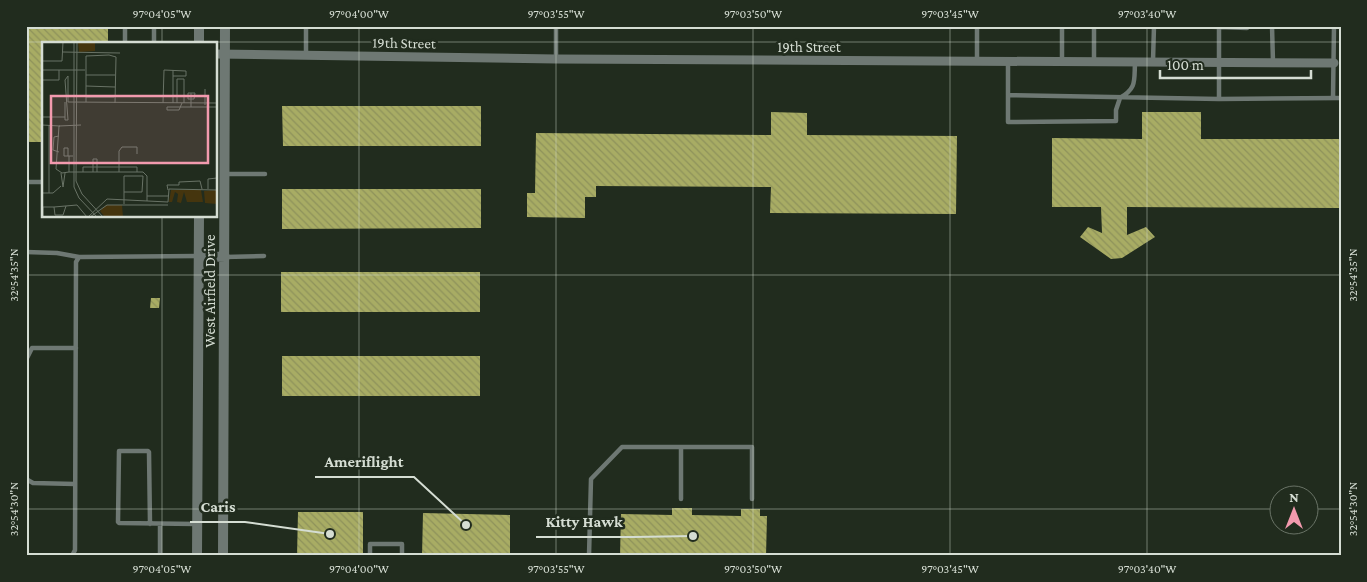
<svg xmlns="http://www.w3.org/2000/svg" width="1367" height="582" font-family="'Crimson Pro',serif">
<defs>
<pattern id="building-back-hatch" width="6" height="6" patternUnits="userSpaceOnUse" patternTransform="scale(1.25)"><rect width="6" height="6" fill="#a8ac64"/><path d="M-1 5l2 2M0 0l6 6M5-1l2 2" fill="none" stroke="#8e925b"/></pattern>
</defs>
<rect width="100%" height="100%" fill="#212c1e"/>
<path fill="url(#building-back-hatch)" d="M26 26H108V44H44V142H26Z
M282 106H481V146H283Z
M771 112 807 113V135L957 136 956 214 770 213 771 187 596 186V197H585V218L527 217V193H535L536 133 771 135Z
M1142 112H1201V139H1341V208L1127 207V235L1146 227 1155 237 1122 258 1111 259 1080 237 1088 227 1102 233 1101 207H1052V138L1142 139Z
M282 189H481V228L282 229Z
M281 272H480V312H281Z
M151 298H160L159 308H150Z
M282 356H480V396H282Z
M672 508H692V515L741 516V509H760V516H767L766 556H620L621 514 672 515Z
M298 512H363V556H297Z
M423 513 510 515V556H422Z"/>
<g fill="none" stroke-linecap="round" stroke-linejoin="round">
<path stroke="#6e7873" stroke-width="4.5" d="M154 26V44
M1190 26 1247 28V26
M1272 26 1273 62
M125 44V26
M306 55V26
M556 59V26
M977 60V26
M1153 61 1154 26
M1008 62V122L1116 121V110L1120 98C1137 88 1134 81 1135 63
M1062 62V26
M1094 62V26
M1008 95 1219 99V26
M1333 98 1334 26
M1219 99 1341 98
M225 174H265
M26 182H44
M26 252 57 253 79 257
M225 257 264 256
M26 360 32 348H76
M26 479 33 483 75 484
M681 499V447
M150 524 149 452 148 451H119L118 522 119 523 196 524
M72 556 75 550 76 262 79 257 198 256
M160 556V524
M370 556V544H402V556
M589 556 591 479 622 447H752V499"/>
<path stroke="#6e7873" stroke-width="9" d="M216 54 556 59 1334 63"/>
<path stroke="#6e7873" stroke-width="10" d="M199 26V44
M200 256 225 257
M197 556 199 216
M223 556 225 26"/>
</g>
<path fill="none" stroke="#d5ddd3" stroke-width="1" stroke-opacity="0.45" d="M162 26V44M359 26V556M556 26V556M753 26V556M950 26V556M1147 26V556M26 42H1341M162 216V556M26 275H1341M26 509H1280M1310 509H1341"/>
<g text-anchor="middle" stroke-width="5" stroke-linejoin="round" paint-order="stroke">
<g font-size="15" fill="#d5ddd3" stroke="#212c1e">
<text transform="translate(404 43) rotate(1)" y="5">19th Street</text>
<text x="809" y="52">19th Street</text>
<text transform="translate(210 291) rotate(-90)" y="5">West Airfield Drive</text>
</g>
</g>
<g transform="translate(42 42)">
<rect width="175" height="175" fill="#212c1e"/>
<path d="M36 0H53V9L37 10ZM129 148H159L161 160H145L142 150 139 161 135 160 136 152 133 150 130 160H127ZM175 148V162L163 161 162 149ZM64 163H80L81 175 62 174 58 169Z" fill="#45350e"/>
<path fill="none" stroke="#697366" stroke-width="1" d="M32 0V145L37 156 55 175M35 0 34 139 40 152 61 175M21 10 78 11M0 19H20L21 0M0 28H43M44 33H73M0 38H17V28M44 44 73 45M146 51H153L152 57H146ZM44 55H72M23 60V78H26L23 38 26 34V60L175 61M44 60V14L67 13 74 15 73 61M121 61 122 28 144 29V34H131M131 61V28M135 61V37H142V61M163 63V47M125 65H149V51M125 65V68H137L140 61M149 65H175M0 75H23M0 83 18 84M17 94 12 95 11 108 17 110M26 114V106H22V114H31M27 114V130H101M27 130 20 131 14 127 17 84 39 83M41 130V125H95V130M51 130V117H55V130M77 130V109L80 105H95V112M101 130 105 134V159M19 131 21 145 23 131M166 147V137L175 136M126 148 125 143H137V140L158 139 160 147M0 151H11L19 144M7 151V83M105 154H126M82 162V134H101L100 150H82M24 164 21 173H13L12 165 35 163 45 175M1 175V165H12M46 175 65 157 126 160 127 147 175 148M48 175 65 163H126"/>
<path fill="#f29aae" fill-opacity="0.15" stroke="#f29aae" stroke-width="2.5" d="M9 54H166V121H9Z"/>
<rect width="175" height="175" fill="none" stroke="#d5ddd3" stroke-width="2.5"/>
</g>
<path fill="none" stroke="#d5ddd3" stroke-width="2" d="M466 525L414 477H315M330 534L245 522H190M693 536L633 537H536"/>
<g fill="#d5ddd3" stroke="#212c1e" stroke-width="2">
<circle cx="466" cy="525" r="5"/>
<circle cx="330" cy="534" r="5"/>
<circle cx="693" cy="536" r="5"/>
</g>
<g font-size="16" text-anchor="middle" font-weight="bold" fill="#d5ddd3" stroke="#212c1e" stroke-width="5" stroke-linejoin="round" paint-order="stroke">
<text x="364" y="467">Ameriflight</text>
<text x="218" y="512">Caris</text>
<text x="584" y="527">Kitty Hawk</text>
</g>
<rect width="1367" height="582" fill="none" stroke="#212c1e" stroke-width="55"/>
<g transform="translate(1294 510)"><circle r="24" fill="#212c1e" stroke="#697366"/>
<path d="M0-4L9 19L0 12L-9 19Z" fill="#f29aae"/>
<text y="-8" font-size="14" font-weight="bold" text-anchor="middle" fill="#d5ddd3">N</text>
</g>
<path d="M1160 70v8h151v-8" fill="none" stroke="#d5ddd3" stroke-width="2.5"/>
<text x="1167" y="70" font-size="15" fill="#d5ddd3" stroke="#212c1e" stroke-width="4" paint-order="stroke">100 m</text>
<rect x="28" y="28" width="1312" height="526" fill="none" stroke="#d5ddd3" stroke-width="2"/>
<g font-size="12" text-anchor="middle" fill="#d5ddd3">
<text x="162" y="18">97°04'05"W</text>
<text x="359" y="18">97°04'00"W</text>
<text x="556" y="18">97°03'55"W</text>
<text x="753" y="18">97°03'50"W</text>
<text x="950" y="18">97°03'45"W</text>
<text x="1147" y="18">97°03'40"W</text>
<text transform="translate(14 275) rotate(-90)" y="4">32°54'35"N</text>
<text transform="translate(1353 275) rotate(-90)" y="4">32°54'35"N</text>
<text transform="translate(14 509) rotate(-90)" y="4">32°54'30"N</text>
<text transform="translate(1353 509) rotate(-90)" y="4">32°54'30"N</text>
<text x="162" y="573">97°04'05"W</text>
<text x="359" y="573">97°04'00"W</text>
<text x="556" y="573">97°03'55"W</text>
<text x="753" y="573">97°03'50"W</text>
<text x="950" y="573">97°03'45"W</text>
<text x="1147" y="573">97°03'40"W</text>
</g>
</svg>
